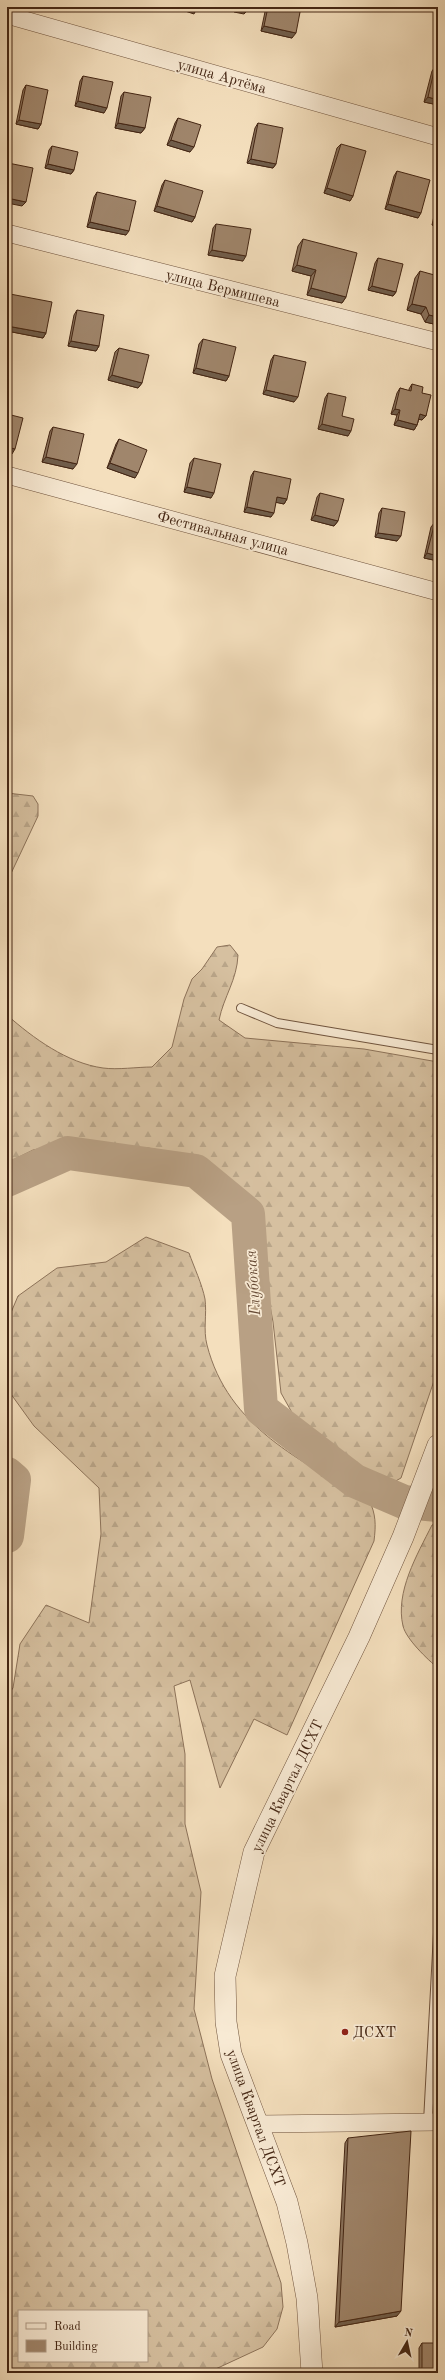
<svg xmlns="http://www.w3.org/2000/svg" width="445" height="2380" font-family="'Old Standard TT',serif">
<defs>
<pattern id="forest-firs" width="22" height="20" patternUnits="userSpaceOnUse"><rect width="22" height="20" fill="#d6c0a0"/><path d="M5 1l3.5 6h-7zM16 11l3.5 6h-7z" fill="#b9a589"/></pattern>
</defs>
<rect width="100%" height="100%" fill="#f4dfbd"/>
<filter id="stains"><feTurbulence type="fractalNoise" baseFrequency=".005" numOctaves="4"/><feColorMatrix values="0 0 0 0 .2 0 0 0 0 .09 0 0 0 0 .02 0 0 0 .5 -.17"/></filter>
<radialGradient id="worn" r=".72"><stop offset=".6" stop-color="#630" stop-opacity="0"/><stop offset="1" stop-color="#630" stop-opacity=".3"/></radialGradient>
<path fill="url(#forest-firs)" stroke="#8d735a" fill-rule="evenodd" d="M7 793 33 796 38 804V816L7 882Z
M230 945 238 955C237 980 224 996 219 1020L245 1038 364 1049 438 1062V1369L401 1478 392 1483 374 1478 332 1451 295 1418 281 1393 273 1322 252 1208 227 1182 181 1154 148 1148 69 1143 33 1150 7 1163V1015C33 1038 67 1063 103 1068 118 1070 137 1067 152 1067L172 1047 184 999 192 979 202 969 217 947Z
M146 1237 189 1253C194 1267 202 1284 205 1299 207 1314 203 1330 207 1345 228 1427 301 1461 369 1500 376 1514 376 1525 374 1541L287 1735 254 1719 220 1788 190 1680 174 1686 185 1754V1824L201 1892 194 2009 212 2079 281 2283 283 2307 277 2329 263 2347 207 2373H7V1696L13 1688 20 1644 46 1605 89 1623 101 1534 99 1488 34 1426 8 1390 7 1322 18 1296 57 1268 106 1262ZM19 2311H147V2361H19Z
M438 1523V1668C428 1660 406 1639 403 1626 395 1592 417 1555 432 1525Z"/>
<g fill="none" stroke-linecap="round" stroke-linejoin="round">
<path stroke="#b8a084" stroke-width="34" d="M7 1180 68 1153 196 1171 248 1214 261 1409 355 1481 404 1502 438 1505
M7 1474 14 1480 7 1536"/>
<defs>
<path id="service" d="M241 1008 277 1023 438 1050
M428 2122 438 1933"/>
<path id="minor" d="M7 15 438 137
M7 233 438 342
M7 475 438 592
M259 2124 438 2122"/>
<path id="tertiary" d="M312 2373 307 2298 297 2243 287 2202 231 2054 226 2022 225 1976 254 1852 359 1637 403 1537 438 1445"/>
</defs>
<use href="#service" stroke="#70543e" stroke-width="10"/>
<use href="#minor" stroke="#70543e" stroke-width="18"/>
<use href="#tertiary" stroke="#70543e" stroke-width="22"/>
<use href="#service" stroke="#f8ead4" stroke-width="8"/>
<use href="#minor" stroke="#f8ead4" stroke-width="17"/>
<use href="#tertiary" stroke="#f8ead4" stroke-width="21"/>
</g>
<path fill="#8a735d" stroke="#442614" d="M266 7H301L292 38 261 31Z
M435 67 438 105 424 102 432 71Z
M83 76 104 113 75 106 80 81Z
M26 85 41 124 38 129 16 124 23 90Z
M124 92 145 128 141 133 115 128 121 96Z
M178 118 190 152 167 145 175 123Z
M258 123 276 164 273 168 247 163 255 128Z
M341 144 353 196 350 201 324 193 337 148Z
M52 146 74 170 71 174 45 168 49 150Z
M397 171 418 218 385 209 394 176Z
M165 180 195 217 192 222 154 211 162 185Z
M97 192 126 235 87 227 94 197Z
M438 198V226L432 225Z
M216 224 243 261 208 255 213 228Z
M303 239 346 297 342 303 307 295 311 276 292 271 298 246Z
M378 258 396 292 393 296 368 290 375 263Z
M420 271 438 325 425 322 421 314 407 310 415 278Z
M10 294 46 333 43 338 7 331V298Z
M77 310 99 346 96 351 68 346 74 315Z
M203 339 229 376 226 381 193 373 199 344Z
M119 348 142 383 138 388 108 380 115 352Z
M274 355 294 402 263 394 271 360Z
M412 384 422 393 426 416 422 420 419 419 417 425 414 430 394 425 397 415 391 414 397 393 400 388 409 391V389Z
M328 393 342 416 348 436 318 429 325 398Z
M53 427 73 469 42 462 50 431Z
M119 439 135 478 107 468 116 444Z
M438 454V472L434 471Z
M194 458 211 498 184 492 190 463Z
M254 471 287 499 284 504 276 502 271 517 244 512 251 476Z
M320 493 338 521 334 526 311 520 317 497Z
M382 508 397 541 375 537 379 513Z
M435 522 438 561 424 558 431 527Z
M348 2138 397 2316 335 2327 345 2143Z
M422 2343 438 2373H419V2348Z"/>
<path fill="#705e4c" stroke="#442614" d="M173 7H202L200 11 196 10 194 14Z
M235 10 246 12 244 14 234 12Z
M264 26 296 33 292 38 261 31Z
M428 97 438 100V105L424 102Z
M78 101 107 108 104 113 75 106Z
M19 120 41 124 38 129 16 124Z
M118 123 145 128 141 133 115 128Z
M171 140 194 147 190 152 167 145Z
M251 159 276 164 273 168 247 163Z
M48 164 74 170 71 174 45 168Z
M327 188 353 196 350 201 324 193Z
M7 198 26 202 22 206 7 203Z
M388 204 421 213 418 218 385 209Z
M157 206 195 217 192 222 154 211Z
M436 220 438 221V226L432 225Z
M90 222 129 231 126 235 87 227Z
M212 250 246 256 243 261 208 255Z
M297 265 316 270 311 276 292 271Z
M372 286 396 292 393 296 368 290Z
M311 288 346 297 342 303 307 295Z
M412 304 426 307 421 314 407 310Z
M429 315 438 317V325L425 322Z
M7 326 46 333 43 338 7 331Z
M71 341 99 346 96 351 68 346Z
M196 368 229 376 226 381 193 373Z
M112 375 142 383 138 388 108 380Z
M266 390 298 397 294 402 263 394Z
M395 409 400 410 397 415 391 414Z
M420 414 426 416 422 420 417 419Z
M398 420 417 425 414 430 394 425Z
M322 424 351 431 348 436 318 429Z
M7 447 15 449 12 454 7 453Z
M46 457 77 464 73 469 42 462Z
M110 463 138 473 135 478 107 468Z
M438 465V472L434 471Z
M187 487 214 493 211 498 184 492Z
M277 497 287 499 284 504 274 502Z
M247 507 274 513 271 517 244 512Z
M315 515 338 521 334 526 311 520Z
M378 533 401 536 397 541 375 537Z
M427 553 438 556V561L424 558Z
M401 2311 397 2316 335 2327 339 2322Z"/>
<path fill="#a0866c" stroke="#442614" d="M191 7H198L197 9Z
M236 7H247L246 12 235 10Z
M268 7H301L296 33 264 26Z
M435 67H438V100L428 97Z
M83 76 113 82 107 108 78 101Z
M26 85 48 90 41 124 19 120Z
M124 92 151 97 145 128 118 123Z
M178 118 201 125 194 147 171 140Z
M258 123 283 128 276 164 251 159Z
M341 144 366 151 353 196 327 188Z
M52 146 78 152 74 170 48 164Z
M8 163 33 168 26 202 7 198V167Z
M397 171 430 180 421 213 388 204Z
M165 180 203 191 195 217 157 206Z
M97 192 136 201 129 231 90 222Z
M438 209V221L436 220Z
M216 224 251 229 246 256 212 250Z
M303 239 357 253 346 297 311 288 316 270 297 265Z
M378 258 403 264 396 292 372 286Z
M420 271 438 276V317L429 315 426 307 412 304Z
M10 294 52 302 46 333 7 326V309Z
M77 310 104 315 99 346 71 341Z
M203 339 236 347 229 376 196 368Z
M119 348 149 355 142 383 112 375Z
M274 355 306 362 298 397 266 390Z
M412 384 423 387 422 393 431 395 426 416 420 414 417 425 398 420 400 410 395 409 400 388 411 391Z
M328 393 346 397 342 416 354 419 351 431 322 424Z
M7 414 23 418 15 449 7 447Z
M53 427 84 434 77 464 46 457Z
M119 439 147 450 138 473 110 463Z
M194 458 221 464 214 493 187 487Z
M254 471 291 479 287 499 277 497 274 513 247 507Z
M320 493 344 499 338 521 315 515Z
M382 508 405 512 401 536 378 533Z
M435 522 438 523V556L427 553Z
M411 2131 401 2311 339 2322 348 2138Z
M422 2343H438V2373H422Z"/>
<circle fill="#8f2418" stroke="#f8ead4" stroke-width="1.5" cx="345" cy="2032" r="4"/>
<g text-anchor="middle" stroke-width="3.5" stroke-linejoin="round" paint-order="stroke">
<g font-size="15" fill="#442614" stroke="#f8ead4">
<text transform="translate(222 76) rotate(16)" y="5">улица Артёма</text>
<text transform="translate(223 288) rotate(14)" y="5">улица Вермишева</text>
<text transform="translate(223 533) rotate(15)" y="5">Фестивальная улица</text>
<text transform="translate(287 1786) rotate(-64)" y="5">улица Квартал ДСХТ</text>
<text transform="translate(256 2118) rotate(70)" y="5">улица Квартал ДСХТ</text>
</g>
<g font-size="15" fill="#442614" stroke="#f8ead4" text-anchor="start">
<text x="353" y="2037">ДСХТ</text>
</g>
<g font-size="16" font-style="italic" fill="#674b36" stroke="#f8ead4">
<text transform="translate(252 1283) rotate(-94)" y="6">Глубокая</text>
</g>
</g>
<rect width="445" height="2380" fill="none" stroke="#f4dfbd" stroke-width="24"/>
<rect x="8" y="8" width="429" height="2364" fill="none" stroke="#442614" stroke-width="2"/>
<rect x="12" y="12" width="421" height="2356" fill="none" stroke="#442614"/>
<rect x="18" y="2310" width="130" height="52" fill="#f8ead4" stroke="#b09c87"/>
<rect x="26" y="2323" width="20" height="6" fill="#f8ead4" stroke="#b09c87"/>
<text x="54" y="2330" font-size="12" fill="#442614">Road</text>
<rect x="26" y="2340" width="20" height="12" fill="#a0866c" stroke="#b09c87"/>
<text x="54" y="2350" font-size="12" fill="#442614">Building</text>
<g transform="translate(407 2342) rotate(9)" stroke="#f8ead4" stroke-width="3" paint-order="stroke">
<path d="M0-3L7 15L0 10L-7 15Z" fill="#442614"/>
<text y="-6" font-size="11" font-weight="bold" text-anchor="middle" fill="#442614">N</text>
</g>
<rect width="100%" height="100%" filter="url(#stains)"/>
<rect width="100%" height="100%" fill="url(#worn)"/>
</svg>
